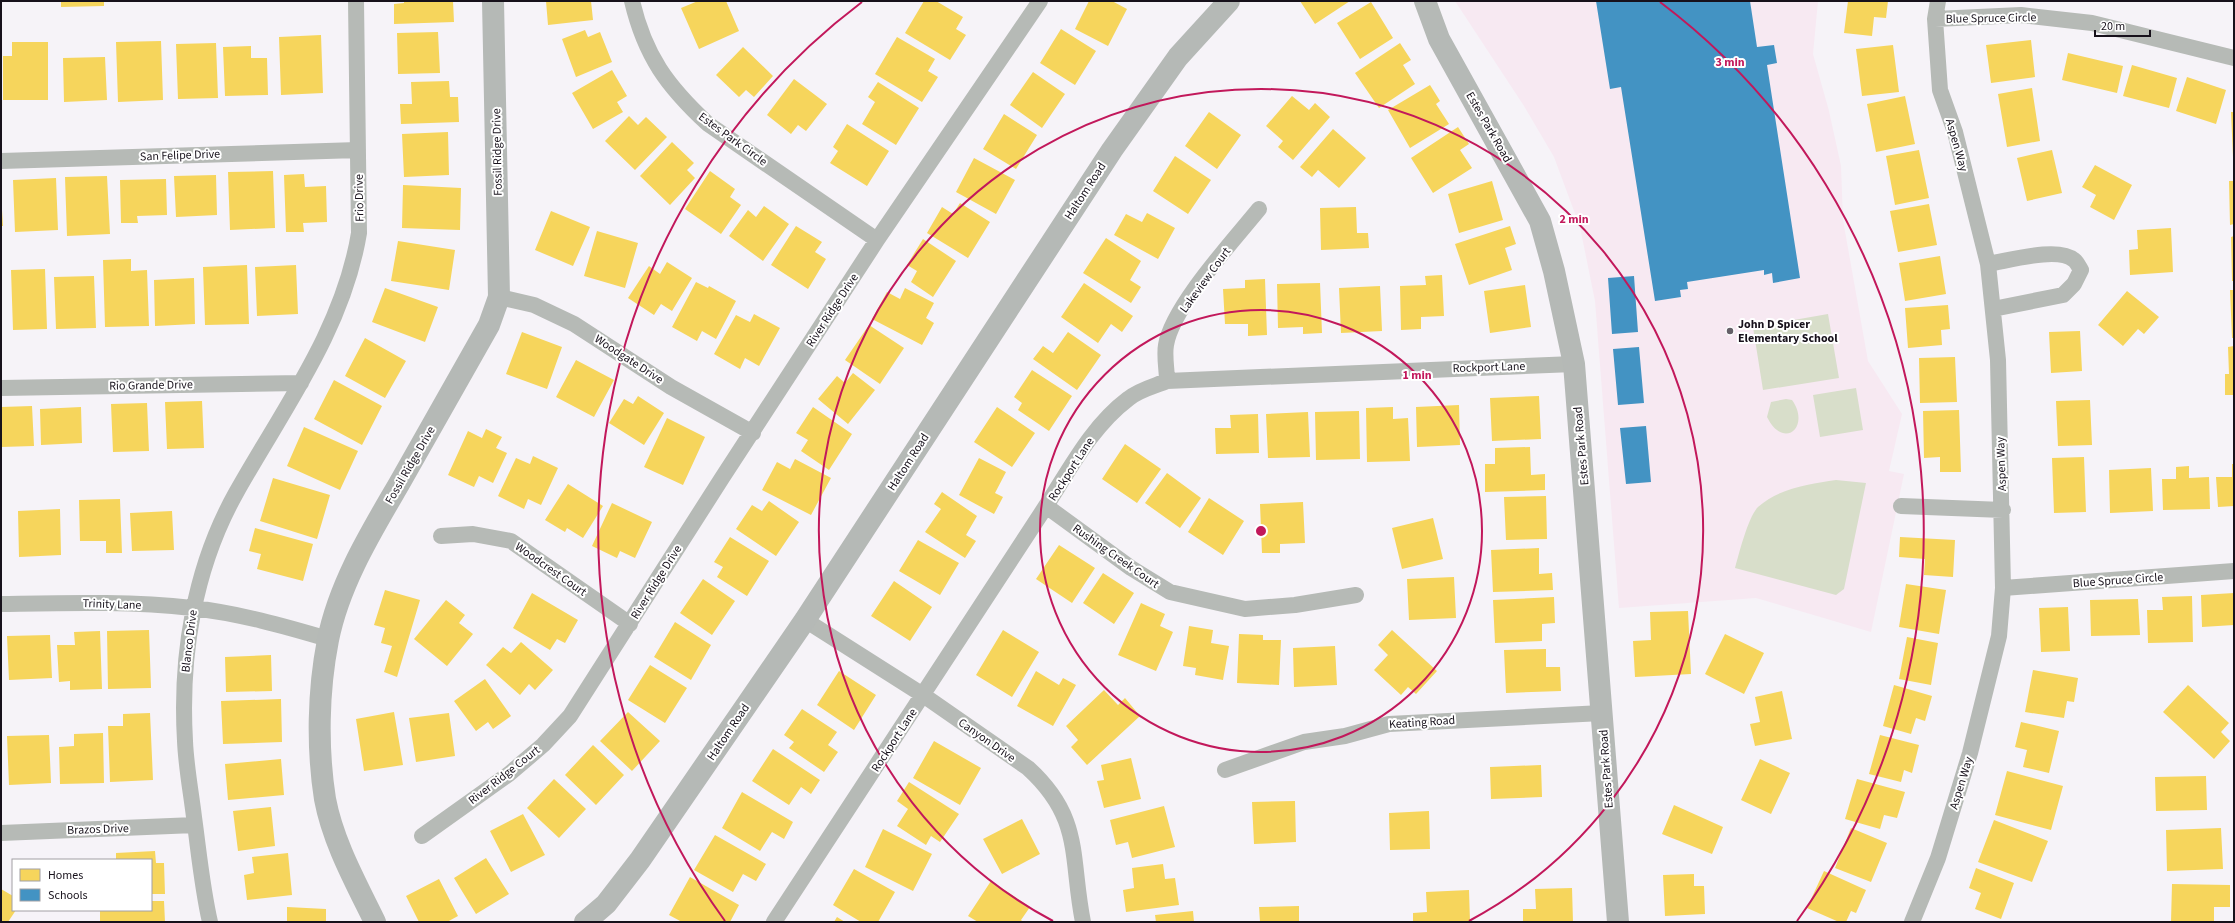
<svg xmlns="http://www.w3.org/2000/svg" width="2235" height="923" font-family="'Source Sans 3',sans-serif">
<rect width="100%" height="100%" fill="#f6f3f8"/>
<path fill="#f7e9f2" d="M1455 1H1818L1813 54 1829 111 1841 166 1843 220 1868 361 1902 414 1889 471 1904 474 1871 632 1756 598 1619 608 1595 301 1580 227 1554 157 1524 106Z"/>
<path fill="#d8deca" d="M1828 314 1839 378 1763 390 1753 327Z
M1856 388 1863 430 1820 437 1813 395Z
M1786 399 1792 400C1811 426 1784 451 1767 417L1771 402Z
M1836 480 1866 483 1844 589 1836 595 1735 568C1739 554 1748 517 1758 507 1779 488 1810 484 1836 480Z"/>
<path fill="#f6d55c" d="M61 1H104V6L61 7Z
M404 1H453L454 22 394 24V4L404 3Z
M546 1H591L593 20 548 25Z
M698 1H726L739 31 699 49 681 8Z
M924 1H936L963 17 956 29 966 35 950 60 905 33Z
M1089 1H1112L1127 9 1108 46 1075 29Z
M1300 1H1350L1315 24Z
M1848 1H1888L1886 18 1874 17 1872 36 1844 33Z
M1371 2 1393 38 1360 59 1337 23Z
M1061 29 1096 51 1075 85 1040 63Z
M585 30 588 37 600 32 612 62 576 77 562 39Z
M438 32 440 73 398 74 397 33Z
M321 35 323 93 281 95 279 37Z
M897 37 935 59 928 71 938 77 922 102 875 74Z
M2031 40 2035 77 1991 83 1986 45Z
M161 41 163 100 118 102 116 42Z
M12 42H48V100H3V56H12Z
M216 43 218 98 178 99 176 44Z
M1400 43 1411 60 1403 65 1415 84 1379 108 1355 73Z
M1893 45 1899 92 1862 96 1856 49Z
M251 46V58H267L268 95 225 96 223 47Z
M743 47 773 76 754 97 746 90 739 97 716 75Z
M2068 53 2123 66 2117 93 2062 80Z
M105 57 107 100 64 102 63 58Z
M2132 65 2177 78 2169 108 2123 96Z
M612 70 627 96 617 102 623 112 593 129 572 93Z
M1033 72 1065 94 1042 128 1010 105Z
M2187 77 2226 90 2216 124 2176 111Z
M794 79 827 104 806 131 798 125 791 134 767 115Z
M449 81 450 97H458L459 122 401 124 400 104H412L411 82Z
M878 82 919 108 896 145 862 124 875 102 868 97Z
M1430 85 1440 101 1436 104 1449 124 1410 148 1388 110Z
M2032 88 2040 141 2007 147 1998 94Z
M1292 96 1309 110 1315 103 1330 117 1293 160 1278 147 1283 141 1266 126Z
M1905 96 1915 144 1876 152 1867 104Z
M1209 112 1241 135 1217 169 1185 146Z
M2231 112H2234V157H2233Z
M1004 114 1037 135 1016 169 983 149Z
M629 116 638 125 646 117 667 137 635 170 605 141Z
M847 124 889 151 867 186 830 163 838 151 833 147Z
M1458 127 1469 144 1460 150 1472 168 1433 193 1411 158Z
M1333 129 1366 158 1339 188 1318 170 1312 177 1300 167Z
M448 132 449 175 404 177 402 134Z
M672 142 694 163 687 170 695 178 670 205 640 176Z
M1919 150 1929 198 1895 205 1886 156Z
M2052 150 2062 193 2027 201 2017 158Z
M1175 156 1211 180 1188 214 1153 191Z
M974 158 1015 180 996 214 956 192Z
M2095 165 2132 185 2114 220 2090 207 2096 195 2082 187Z
M273 171 275 228 230 230 228 172Z
M710 171 735 189 730 197 741 205 721 234 685 209Z
M304 174 305 187 326 186 327 222 303 223 304 232H286L284 175Z
M216 175 217 215 176 217 174 176Z
M107 176 110 234 67 236 65 177Z
M56 178 58 230 15 232 13 180Z
M166 179 167 215 137 216 138 223H121L120 180Z
M1492 181 1503 220 1459 233 1448 194Z
M2229 181H2234V224L2230 225Z
M403 185 461 188 460 230 402 228Z
M960 203 990 222 968 258 927 233 942 207 953 214Z
M1929 204 1937 245 1898 252 1890 211Z
M764 206 789 224 763 261 729 236 748 210 756 217Z
M1356 207 1357 233H1368L1369 248 1321 250 1320 208Z
M1 210H2L3 226H1Z
M551 211 590 227 573 266 535 250Z
M1147 213 1175 228 1158 259 1114 235 1126 214 1142 222Z
M796 226 822 242 815 252 826 259 808 289 771 265Z
M1510 226 1516 244 1505 248 1512 270 1469 285 1455 244Z
M2171 228 2173 272 2130 275 2129 250 2138 249 2137 230Z
M597 231 638 243 625 288 584 276Z
M2234 236V281H2232L2231 237Z
M1106 238 1141 261 1130 280 1141 287 1131 303 1083 273Z
M923 239 956 261 933 297 911 282 917 271 907 265Z
M398 241 455 250 449 290 391 281Z
M1940 256 1946 294 1905 301 1899 263Z
M131 259V271L147 270 149 326 105 327 103 260Z
M667 262 692 278 672 311 661 304 654 315 628 298 649 266 660 274Z
M247 265 249 324 205 325 203 267Z
M296 265 298 314 257 316 255 267Z
M45 269 47 329 13 330 11 270Z
M1442 275 1444 316 1421 317V329L1401 330 1400 286 1426 285 1425 276Z
M94 276 96 328 56 329 54 277Z
M194 278 195 324 155 326 154 280Z
M1265 279 1267 335 1248 336V324H1225L1223 289 1245 288V280Z
M696 282 708 288 709 286 736 301 716 339 702 331 697 341 672 327Z
M1084 283 1133 316 1122 332 1111 324 1098 343 1061 317Z
M1320 283 1322 333 1303 334V327L1278 328 1277 284Z
M1525 285 1531 327 1490 333 1484 291Z
M1380 286 1382 331 1341 333 1339 288Z
M385 288 438 307 425 342 372 322Z
M905 288 934 303 926 318 934 323 922 345 872 319 887 292 900 299Z
M2230 290H2234V338H2232Z
M2127 291 2159 317 2144 334 2138 329 2123 346 2098 325Z
M1948 305 1950 329 1941 330 1942 345 1908 348 1905 308Z
M754 314 780 328 759 366 745 358 740 369 714 354 736 315 750 322Z
M869 325 904 348 880 384 845 360Z
M2080 331 2082 371 2051 373 2049 332Z
M522 332 562 347 547 389 506 374Z
M1068 332 1101 355 1077 390 1033 359 1043 346 1053 353Z
M365 338 406 361 385 398 345 376Z
M2234 346V395H2225V374H2229L2228 347Z
M1955 357 1957 402 1920 403 1919 358Z
M576 360 614 380 594 417 556 397Z
M1032 370 1072 396 1049 431 1018 410 1022 403 1014 397Z
M853 373 875 390 848 424 818 399 837 376 845 383Z
M334 380 382 406 362 445 314 419Z
M638 396 664 413 644 445 609 423 624 399 633 404Z
M1539 396 1541 439 1492 441 1490 398Z
M2090 400 2092 445 2058 446 2056 401Z
M202 401 204 448 167 449 165 402Z
M147 403 149 451 113 452 111 404Z
M1459 405 1460 445 1417 447 1416 407Z
M32 406 34 446 1 447V407Z
M81 407 82 443 41 445 40 409Z
M813 407 852 434 829 470 801 451 808 440 796 433Z
M997 407 1035 433 1012 467 974 442Z
M1393 407V419L1408 418 1410 461 1367 462 1366 408Z
M1959 410 1961 472H1940V457L1924 458 1923 411Z
M1359 411 1360 459 1316 460 1315 412Z
M1308 412 1310 457 1268 458 1266 414Z
M1258 414 1259 453 1216 454 1215 428H1231L1230 415Z
M667 418 705 437 683 485 644 467Z
M304 427 358 451 340 490 287 466Z
M486 429 502 437 496 448 507 453 493 483 479 476 474 487 448 475 468 431 482 438Z
M1125 444 1161 469 1137 503 1102 479Z
M1530 447 1531 475 1545 474V490L1485 492V464H1495V448Z
M533 456 558 468 541 505 528 499 524 509 498 496 516 458 530 464Z
M2084 457 2086 512 2054 513 2052 458Z
M979 458 1006 472 995 493 1003 497 994 514 959 495Z
M795 459 831 478 811 515 762 490 777 462 790 469Z
M2232 464H2234V506L2218 507 2216 477H2232Z
M2189 466V478L2209 477 2210 509 2163 510 2162 479H2176V467Z
M2151 468 2153 511 2110 513 2109 470Z
M1167 473 1201 498 1180 528 1145 503Z
M273 478 330 495 317 539 260 521Z
M568 484 603 506 583 538 567 528 565 532 545 520Z
M942 492 977 516 966 535 976 541 965 558 925 532 941 509 934 504Z
M1546 496 1547 539 1506 540 1504 497Z
M1209 498 1244 521 1223 555 1188 532Z
M120 499 122 553H106V541H80L79 500Z
M769 501 799 522 776 556 736 529 752 505 762 511Z
M1303 502 1305 543 1280 544V553H1262L1260 504Z
M612 503 652 522 635 558 620 551 617 558 592 546Z
M60 509 61 555 19 557 18 511Z
M172 511 174 550 132 551 130 513Z
M1433 518 1443 559 1402 569 1392 528Z
M255 528 313 544 303 581 257 569 261 554 249 551Z
M730 537 769 561 747 596 717 577 723 567 714 562Z
M1900 537 1955 540 1953 577 1924 575 1925 559 1899 557Z
M918 540 959 563 940 595 899 571Z
M1059 545 1095 568 1072 603 1036 579Z
M1539 548V574L1552 573 1553 590 1493 592 1491 550Z
M1103 573 1134 593 1114 624 1083 603Z
M1454 577 1456 618 1409 620 1407 579Z
M703 579 735 601 712 635 680 613Z
M894 581 932 607 910 641 871 616Z
M1906 584 1946 590 1939 634 1899 627Z
M385 590 420 600 397 677 384 672 392 646 381 643 385 628 374 625Z
M532 593 578 620 565 643 557 639 550 650 513 628Z
M2234 593V625L2202 627 2201 595Z
M2192 596 2193 642 2148 643 2147 610H2163L2162 597Z
M1554 597 1555 623 1542 624V641L1495 643 1493 600Z
M2138 599 2140 635 2091 636 2090 600Z
M446 600 465 615 459 623 473 634 447 666 414 639Z
M1141 603 1165 614 1160 626 1173 632 1156 671 1118 655Z
M2068 607 2070 651 2041 652 2039 608Z
M1688 611 1691 674 1635 677 1633 641 1651 640 1650 612Z
M675 622 711 645 691 680 654 657Z
M1189 626 1213 630 1211 643 1229 646 1223 680 1195 675 1196 668 1183 666Z
M149 630 151 688 108 689 107 631Z
M1003 630 1039 652 1012 697 976 675Z
M1392 630 1437 671 1416 694 1408 687 1401 695 1374 670 1388 655 1378 645Z
M100 631 102 689 70 690V681L59 682 57 645H75L74 632Z
M1239 634 1263 635V640H1281L1279 685 1237 683Z
M1725 634 1764 653 1744 694 1705 674Z
M50 635 52 678 9 680 7 636Z
M1907 637 1938 643 1931 685 1899 679Z
M521 642 553 670 535 690 529 684 520 695 486 665 503 647 511 653Z
M1335 646 1337 685 1294 687 1293 648Z
M1546 649V667H1560L1561 691 1506 693 1504 650Z
M271 655 272 691 226 692 225 657Z
M650 665 687 688 665 723 628 700Z
M2033 670 2078 678 2074 702 2067 701 2064 718 2025 712Z
M839 671 876 695 854 730 817 705Z
M1036 671 1059 685 1063 678 1076 685 1053 726 1017 706Z
M485 679 511 716 493 729 488 722 476 731 454 701Z
M1894 685 1932 696 1925 721 1916 718 1911 734 1883 726Z
M2188 685 2229 723 2221 732 2230 741 2214 759 2163 712Z
M1104 690 1118 705 1125 698 1140 716 1087 765 1071 747 1078 740 1066 726Z
M1782 691 1792 739 1755 746 1750 724 1760 722 1755 697Z
M281 699 282 742 223 744 221 701Z
M802 709 837 732 828 745 838 752 824 772 789 748 794 742 784 735Z
M394 712 403 765 364 771 356 719Z
M628 712 660 741 632 771 600 741Z
M150 713 153 780 110 782 108 726H123V714Z
M449 713 455 756 416 762 409 718Z
M2021 722 2059 731 2049 773 2023 767 2027 750 2015 747Z
M103 733 104 783 60 784 59 747 74 746V734Z
M49 735 51 783 9 785 7 736Z
M1880 735 1919 745 1912 773 1904 770 1901 782 1869 774Z
M934 741 981 768 960 805 913 778Z
M593 745 624 775 596 805 565 775Z
M773 749 820 780 811 794 801 787 789 805 752 781Z
M1131 758 1141 799 1104 808 1097 781 1104 780 1101 765Z
M281 759 284 795 228 800 225 764Z
M1760 759 1790 773 1771 814 1741 800Z
M1541 765 1542 797 1491 799 1490 767Z
M2007 771 2063 786 2051 830 1995 815Z
M2206 776 2207 810 2156 811 2155 777Z
M554 779 586 809 559 838 527 808Z
M1857 779 1905 792 1897 818 1884 815 1880 829 1845 819Z
M909 782 959 814 940 842 931 836 926 845 897 826 908 809 897 801Z
M742 792 793 822 784 839 772 832 760 851 722 828Z
M1295 801 1296 842 1254 844 1252 802Z
M1674 805 1723 827 1712 854 1662 834Z
M1164 806 1175 847 1132 858 1128 842 1116 845 1110 820Z
M271 807 275 846 238 851 233 811Z
M1429 811 1430 849 1390 850 1389 813Z
M523 814 545 855 511 872 490 831Z
M1022 819 1040 854 1002 874 983 839Z
M1994 820 2048 841 2032 882 1978 862Z
M1851 828 1887 843 1871 882 1835 868Z
M2221 828 2223 869 2167 871 2166 830Z
M883 829 932 854 913 891 865 867Z
M715 835 766 864 756 881 743 874 733 892 694 870Z
M155 851 156 863H164L165 894H151V860H116V853Z
M288 853 292 895 247 900 244 875 254 873 252 857Z
M486 858 509 894 476 914 454 878Z
M1163 864 1165 879 1175 878 1179 905 1126 912 1123 890 1134 888 1132 868Z
M1976 868 2014 883 2001 919 1975 909 1981 893 1969 888Z
M854 869 895 892 878 922H861L833 905Z
M1824 871 1866 890 1856 913 1851 911 1846 922H1839L1807 908Z
M1694 874V886H1704L1705 914 1665 916 1663 875Z
M690 877 739 905 730 922H682L669 915Z
M439 879 458 916 447 922H419L406 896Z
M991 881 1030 907 1021 920 1023 922H978L968 916Z
M2172 884 2230 885V907H2214V922H2171Z
M1572 888 1573 922H1523V909H1536L1535 889Z
M1 889 13 896V910H16L8 922H1Z
M1469 890 1470 922H1413V913L1427 912 1426 892Z
M151 901H164L165 922H100V910H151Z
M1299 906V922H1260L1259 907Z
M287 907 326 909V922H287Z
M1193 911 1194 922H1156L1155 915Z
M837 917 845 922H834Z"/>
<path fill="#4393c3" d="M1596 1H1750L1757 47 1774 45 1777 63 1767 65 1800 278 1773 283 1772 273 1764 275V270L1687 282 1688 289 1680 290 1681 297 1655 301 1621 87 1610 89Z
M1634 276 1638 332 1612 334 1608 278Z
M1639 347 1644 403 1618 405 1613 349Z
M1646 426 1651 482 1626 484 1620 428Z"/>
<g fill="none" stroke-linecap="round" stroke-linejoin="round">
<path stroke="#b6bab6" stroke-width="16" d="M632 1C645 56 667 86 708 124L877 240
M1935 19 2021 15 2092 23 2234 58
M1 161 358 150
M1988 264C2008 261 2058 246 2074 260 2077 262 2079 267 2081 270L2074 284 2063 295 1993 309
M499 297 534 305 574 324 671 387 753 433
M1167 381C1167 370 1164 356 1166 345 1172 307 1234 240 1259 209
M1 388 301 383
M1046 506 1131 568 1170 592 1245 609 1295 605 1356 595
M1901 506 2003 510
M441 536 473 534 511 541 630 624
M2003 588 2234 571
M1 604C64 603 129 601 192 608 238 613 284 626 328 639
M805 620 923 695 1028 768C1083 818 1070 857 1083 922
M1225 770 1304 742 1345 736 1389 724 1602 713
M1 833 195 825
M422 836 509 774 543 745 570 716 722 478 877 240 1040 1
M210 922C202 887 199 853 194 817 191 792 186 766 185 741 180 656 194 568 236 493 283 409 343 330 359 233L356 1
M774 922 1046 506C1070 469 1092 426 1128 399 1138 390 1155 386 1167 381L1574 364
M1912 922 1938 858 1970 753 1999 636 2003 588 1998 360 1988 264 1955 132 1940 90 1935 19 1938 1"/>
<path stroke="#b5b9b6" stroke-width="22" d="M1425 1 1439 39 1540 221 1554 271 1574 364 1618 922
M375 922C356 883 333 842 325 799 317 748 318 691 328 640 339 584 371 532 399 484 429 431 459 378 489 325L499 297 493 1
M585 922 606 904 640 860 805 620 1112 150 1178 57 1229 1"/>
</g>
<g fill="none" stroke="#c2185b" stroke-width="2">
<circle cx="1261" cy="531" r="221"/>
<path d="M1053 921A442 442 0 1 1 1469 921"/>
<path d="M725 921A663 663 0 0 1 862 2M1660 2A663 663 0 0 1 1797 921"/>
</g>
<circle fill="#656068" stroke="#fff" stroke-width="1.5" cx="1730" cy="331" r="4"/>
<g text-anchor="middle" stroke-width="4" stroke-linejoin="round" paint-order="stroke">
<g font-size="12" fill="#17111b" stroke="#fff">
<text transform="translate(1991 18) rotate(-1)" y="4">Blue Spruce Circle</text>
<text transform="translate(1489 127) rotate(60)" y="4">Estes Park Road</text>
<text transform="translate(733 139) rotate(36)" y="4">Estes Park Circle</text>
<text transform="translate(1957 145) rotate(74)" y="4">Aspen Way</text>
<text transform="translate(497 152) rotate(-91)" y="4">Fossil Ridge Drive</text>
<text transform="translate(180 155) rotate(-2)" y="4">San Felipe Drive</text>
<text transform="translate(1085 191) rotate(-57)" y="4">Haltom Road</text>
<text transform="translate(359 198) rotate(-91)" y="4">Frio Drive</text>
<text transform="translate(1205 280) rotate(-54)" y="4">Lakeview Court</text>
<text transform="translate(832 310) rotate(-57)" y="4">River Ridge Drive</text>
<text transform="translate(629 359) rotate(33)" y="4">Woodgate Drive</text>
<text transform="translate(1489 367) rotate(-2)" y="4">Rockport Lane</text>
<text transform="translate(151 385) rotate(-1)" y="4">Rio Grande Drive</text>
<text transform="translate(1581 446) rotate(-95)" y="4">Estes Park Road</text>
<text transform="translate(908 462) rotate(-57)" y="4">Haltom Road</text>
<text transform="translate(2001 464) rotate(-92)" y="4">Aspen Way</text>
<text transform="translate(410 465) rotate(-60)" y="4">Fossil Ridge Drive</text>
<text transform="translate(1071 469) rotate(-57)" y="4">Rockport Lane</text>
<text transform="translate(1116 556) rotate(35)" y="4">Rushing Creek Court</text>
<text transform="translate(551 569) rotate(35)" y="4">Woodcrest Court</text>
<text transform="translate(2118 580) rotate(-4)" y="4">Blue Spruce Circle</text>
<text transform="translate(656 582) rotate(-58)" y="4">River Ridge Drive</text>
<text transform="translate(112 604) rotate(2)" y="4">Trinity Lane</text>
<text transform="translate(189 641) rotate(-83)" y="4">Blanco Drive</text>
<text transform="translate(1422 722) rotate(-4)" y="4">Keating Road</text>
<text transform="translate(728 732) rotate(-56)" y="4">Haltom Road</text>
<text transform="translate(894 740) rotate(-57)" y="4">Rockport Lane</text>
<text transform="translate(987 740) rotate(35)" y="4">Canyon Drive</text>
<text transform="translate(1606 769) rotate(-94)" y="4">Estes Park Road</text>
<text transform="translate(504 775) rotate(-38)" y="4">River Ridge Court</text>
<text transform="translate(1961 783) rotate(-73)" y="4">Aspen Way</text>
<text transform="translate(98 829) rotate(-2)" y="4">Brazos Drive</text>
</g>
<g font-size="12" font-weight="bold" fill="#17111b" stroke="#fff" text-anchor="start">
<text x="1738" y="328">John D Spicer<tspan x="1738" dy="14">Elementary School</tspan></text>
</g>
</g>
<circle cx="1261" cy="531" r="6" fill="#c2185b" stroke="#fff" stroke-width="2"/>
<g font-size="12" text-anchor="middle" font-weight="bold" fill="#c2185b" stroke="#fff" stroke-width="4" stroke-linejoin="round" paint-order="stroke">
<text x="1730" y="66">3 min</text>
<text x="1574" y="223">2 min</text>
<text x="1417" y="379">1 min</text>
</g>
<rect width="2235" height="923" fill="none" stroke="#17111b" stroke-width="4"/>
<rect x="12" y="859" width="140" height="52" fill="#ffffff" stroke="#a2a0a4"/>
<rect x="20" y="869" width="20" height="12" fill="#f6d55c" stroke="#a2a0a4"/>
<text x="48" y="879" font-size="12" fill="#17111b">Homes</text>
<rect x="20" y="889" width="20" height="12" fill="#4393c3" stroke="#a2a0a4"/>
<text x="48" y="899" font-size="12" fill="#17111b">Schools</text>
<path d="M2095 30v6h55v-6" fill="none" stroke="#17111b" stroke-width="2"/>
<text x="2101" y="30" font-size="12" fill="#17111b" stroke="#ffffff" stroke-width="3" paint-order="stroke">20 m</text>
</svg>
